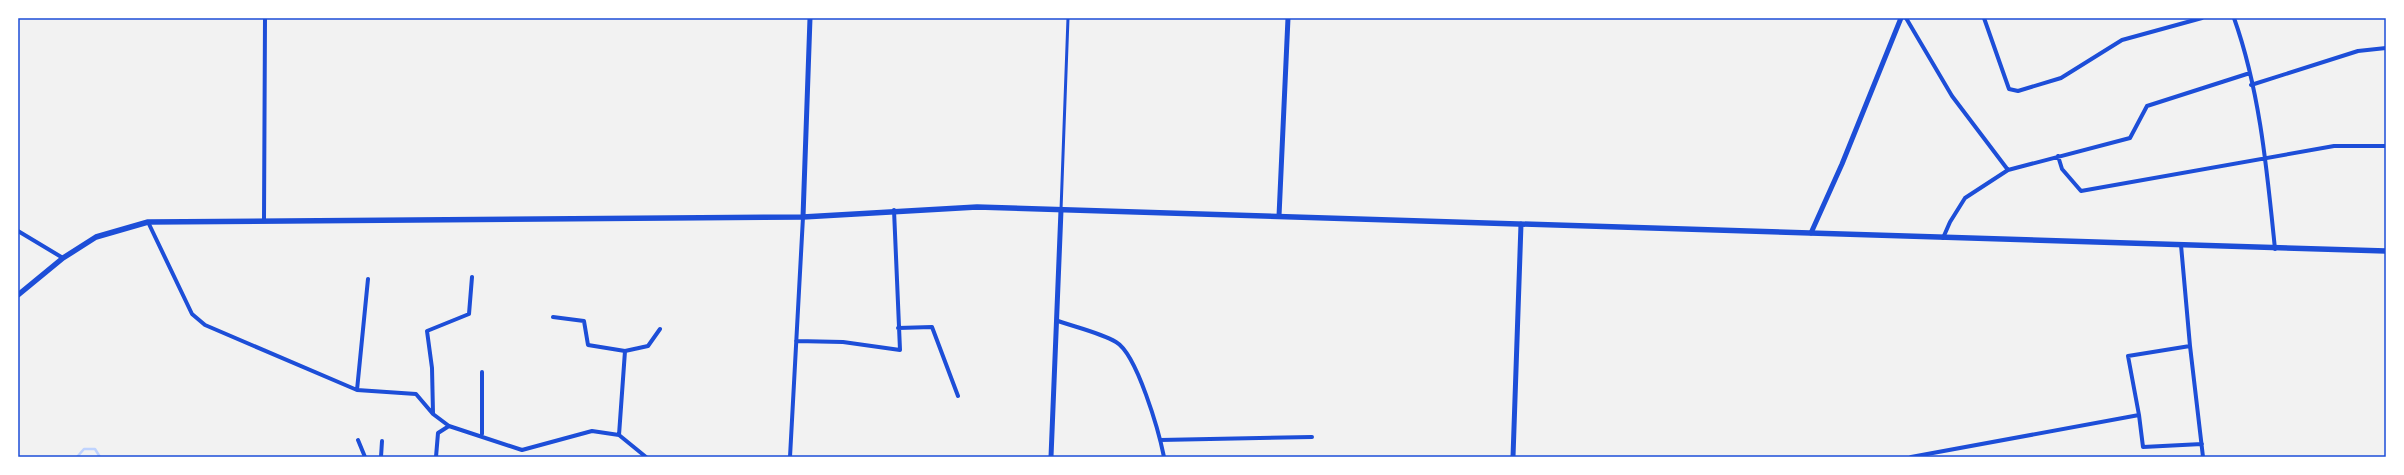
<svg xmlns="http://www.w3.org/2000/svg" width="2404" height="475" font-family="'Public Sans',sans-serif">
<rect width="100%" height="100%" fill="#f2f2f2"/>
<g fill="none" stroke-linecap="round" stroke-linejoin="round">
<path stroke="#bfd3fe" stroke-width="2.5" d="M77 457 84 449H95L100 457"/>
<path stroke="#1d4ed8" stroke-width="3" d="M1061 210 1068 18"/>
<path stroke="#1d4ed8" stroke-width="4" d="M1906 18 1952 96 2008 170
M1984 18 2009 89 2018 91 2061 78 2122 40 2202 18
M2234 18C2260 91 2267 171 2275 249
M2251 85 2358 51 2386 48
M2058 156 2062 169 2081 191 2334 146H2386
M264 219 265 18
M148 222 192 314 205 325 357 390 416 394 433 414 449 426 522 450 592 431 619 435 646 457
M18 231 63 258
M1943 238 1950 222 1965 198 2008 170 2130 138 2147 106 2250 73
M553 317 584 321 588 345 625 351 619 435
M1058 321C1075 327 1101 333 1116 342 1137 354 1159 432 1164 457
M898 328 932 327 958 396
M796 341 843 342 900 350 894 210
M2190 346 2203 457
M625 351 648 346 660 329
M482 372V434
M357 390 368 279
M433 413 432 368 427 331 469 314 472 277
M2139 415 2143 447 2202 444
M358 440 365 457
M1160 440 1312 437
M381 457 382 441
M436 457 438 433 449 426
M790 457 803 217
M1911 457 2139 415 2128 356 2190 346 2181 245"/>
<path stroke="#1d4ed8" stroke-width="5" d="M1279 216 1288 18
M803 217 810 18
M1811 233 1842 164 1901 18
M1051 457 1061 210
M1513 457 1521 224"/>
<path stroke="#1d4ed8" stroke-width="5.5" d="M18 295 63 258 96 237 148 222 803 217 977 207 2386 251"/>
</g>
<rect width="2404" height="475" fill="none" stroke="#ffffff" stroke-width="38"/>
<rect x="19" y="19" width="2366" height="437" fill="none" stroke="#1d4ed8" stroke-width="1.5"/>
</svg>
